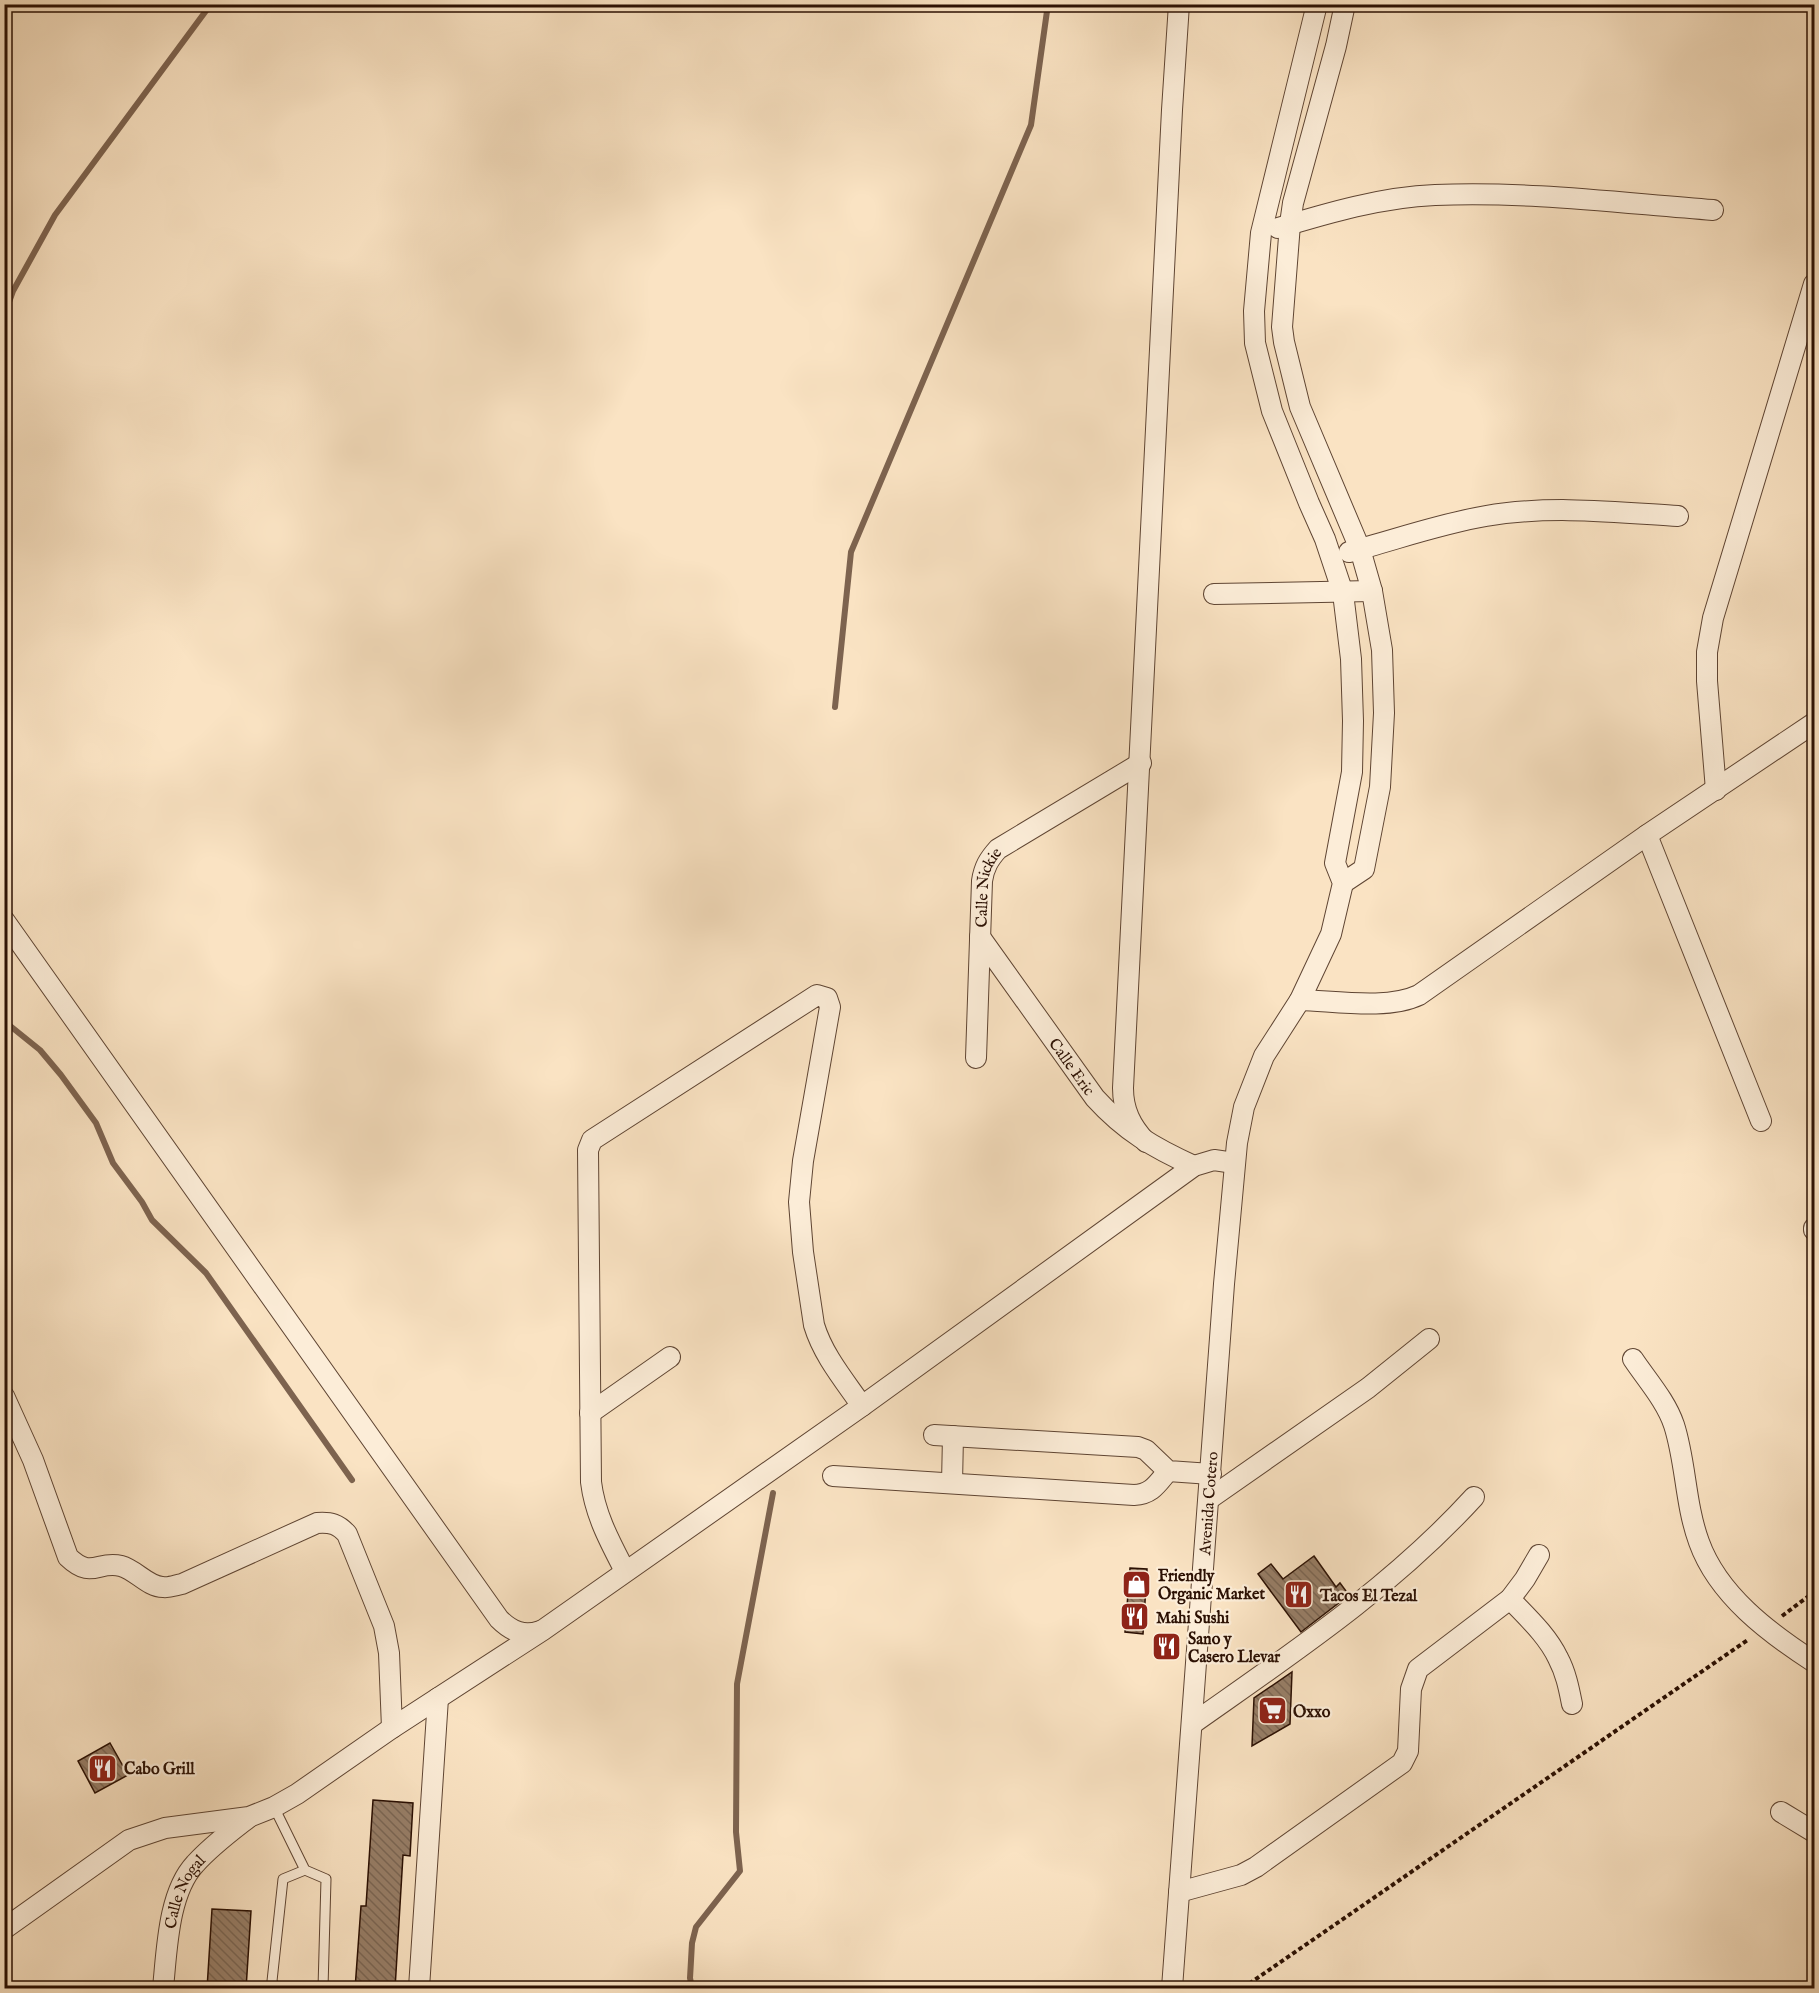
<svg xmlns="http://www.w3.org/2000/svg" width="1819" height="1993" font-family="'IM FELL English',serif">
<defs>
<pattern id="building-back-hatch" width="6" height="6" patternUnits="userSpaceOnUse" patternTransform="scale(1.5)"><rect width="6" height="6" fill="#977e67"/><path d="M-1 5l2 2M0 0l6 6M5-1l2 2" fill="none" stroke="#7b6653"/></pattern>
</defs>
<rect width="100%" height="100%" fill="#fae3c3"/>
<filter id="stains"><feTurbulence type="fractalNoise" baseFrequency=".00333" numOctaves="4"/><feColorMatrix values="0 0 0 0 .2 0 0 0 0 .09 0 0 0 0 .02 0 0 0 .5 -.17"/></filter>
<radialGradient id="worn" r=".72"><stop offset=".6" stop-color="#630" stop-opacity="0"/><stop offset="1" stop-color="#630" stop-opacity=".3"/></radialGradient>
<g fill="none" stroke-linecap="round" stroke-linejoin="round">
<path stroke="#7d634f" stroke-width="6" d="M4 316 13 291 55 215 211 4
M835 707 851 552 1031 125 1048 4
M4 1021 40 1050 61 1075 96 1123 113 1163 142 1202 152 1220 206 1273 352 1480
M692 1988 690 1978 692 1943 696 1927 740 1871 736 1832 737 1684 773 1493"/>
</g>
<path fill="url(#building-back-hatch)" stroke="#2b1003" stroke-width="1.5" d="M1314 1556 1336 1587 1340 1583 1349 1595 1301 1632 1258 1574 1271 1564 1283 1579Z
M1130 1568 1147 1569 1143 1634 1125 1632Z
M1292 1672 1290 1724 1252 1746 1254 1698Z
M110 1743 128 1775 95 1793 78 1761Z
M373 1800 413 1803 410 1856 403 1855 395 1989H355L361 1906H366Z
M212 1909 251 1911 246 1989H207Z"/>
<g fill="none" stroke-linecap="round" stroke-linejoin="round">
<defs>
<path id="lane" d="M274 1807 305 1870 326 1879 323 1988
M275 1988 272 1981 283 1879 305 1870"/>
<g id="street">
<path d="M1278 228C1328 213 1382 197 1435 195 1527 191 1620 203 1713 210"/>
<path d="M1349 552C1395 540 1439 524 1486 516 1549 505 1615 512 1678 516"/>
<path d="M1214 594 1372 591"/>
<path d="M1716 790 1707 681V652L1713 618 1814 284"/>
<path d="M1647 835 1761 1121"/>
<path d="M1343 883 1364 869 1380 787 1384 713 1382 650 1372 591 1360 549 1300 407 1284 342 1282 327 1290 224 1293 203 1336 46 1345 4"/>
<path d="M4 920 499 1619C511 1631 524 1637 540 1631"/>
<path id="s1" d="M980 937 1095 1098C1125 1131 1154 1148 1194 1166"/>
<path d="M1300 1000C1335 1001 1388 1010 1419 995L1647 835 1814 723"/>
<path id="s2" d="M976 1058 982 881C984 867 989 859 998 849L1141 763"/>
<path d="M1146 1142C1131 1126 1123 1110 1123 1088L1172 110 1179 4"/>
<path d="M1814 1228V1230"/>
<path d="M1633 1359C1647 1380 1666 1401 1674 1425 1686 1462 1685 1504 1699 1542 1718 1595 1769 1633 1814 1662"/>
<path d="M4 1396 33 1460 68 1557C92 1580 98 1560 121 1566 136 1570 148 1587 163 1587 169 1588 176 1585 182 1584L317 1523C331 1522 338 1524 347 1534L384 1626 389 1653 392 1728"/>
<path d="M590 1413 670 1357"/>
<path d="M934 1435 1138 1447 1146 1450 1168 1471 1211 1474"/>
<path d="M833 1476 1134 1495C1152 1494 1157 1484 1168 1471"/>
<path d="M952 1483 953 1436"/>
<path d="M1209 1499 1368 1388 1429 1339"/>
<path d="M625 1571C610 1542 595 1515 591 1482L588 1150 592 1140 817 995 827 998 830 1007 803 1161 799 1202 803 1252 814 1325C823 1355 844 1380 862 1406"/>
<path d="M1510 1599C1527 1617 1547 1635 1558 1658 1566 1673 1569 1689 1572 1704"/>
<path d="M1192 1724C1291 1654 1391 1588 1474 1497"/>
<path d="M1781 1812 1814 1832"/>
<path d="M1179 1892 1241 1875 1256 1867 1402 1763 1408 1751 1411 1689 1418 1669 1510 1599 1525 1579 1539 1555"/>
<path d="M4 1929 129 1840 165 1828 249 1817 274 1807 297 1794 392 1728 543 1630 862 1406 1194 1166 1214 1160 1234 1163"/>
<path id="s3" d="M163 1988C167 1950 168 1893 195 1864 211 1846 230 1832 248 1818"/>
<path d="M419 1988 438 1698"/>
<path id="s4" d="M1172 1988 1224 1284 1237 1143 1244 1107 1264 1056 1300 1000 1331 934 1343 883 1335 863 1352 772 1353 721 1351 659 1343 593 1325 539 1309 503 1272 411 1255 343 1254 311 1261 233 1317 4"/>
</g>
</defs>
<use href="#lane" stroke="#5f4533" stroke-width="11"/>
<use href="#street" stroke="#5f4533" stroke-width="22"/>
<path stroke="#2b1003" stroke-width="4" stroke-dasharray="4.5 3" stroke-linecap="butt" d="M1782 1616 1814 1592
M1243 1988 1749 1639"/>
<use href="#lane" stroke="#fcedd8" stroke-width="9"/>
<use href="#street" stroke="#fcedd8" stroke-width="20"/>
</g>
<defs>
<symbol id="shop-square" viewBox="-11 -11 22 22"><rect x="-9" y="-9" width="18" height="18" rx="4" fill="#8f2418" stroke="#fcedd8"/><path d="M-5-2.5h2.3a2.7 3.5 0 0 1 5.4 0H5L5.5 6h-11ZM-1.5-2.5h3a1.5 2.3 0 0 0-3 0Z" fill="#fff"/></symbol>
<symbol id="restaurant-square" viewBox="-11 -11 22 22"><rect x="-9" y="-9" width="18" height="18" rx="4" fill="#8f2418" stroke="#fcedd8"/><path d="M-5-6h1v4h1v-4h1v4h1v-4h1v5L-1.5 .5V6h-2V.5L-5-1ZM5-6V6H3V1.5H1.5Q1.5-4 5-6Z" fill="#fff"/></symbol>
<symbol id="supermarket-square" viewBox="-11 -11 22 22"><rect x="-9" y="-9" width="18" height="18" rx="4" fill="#8f2418" stroke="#fcedd8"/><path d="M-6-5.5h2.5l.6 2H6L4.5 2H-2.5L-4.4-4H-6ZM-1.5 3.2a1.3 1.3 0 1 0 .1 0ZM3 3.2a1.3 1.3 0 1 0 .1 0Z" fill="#fff"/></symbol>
</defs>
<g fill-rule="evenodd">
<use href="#shop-square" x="1120" y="1568" width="33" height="33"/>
<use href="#restaurant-square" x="1282" y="1578" width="33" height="33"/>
<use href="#restaurant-square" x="1118" y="1600" width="33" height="33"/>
<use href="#restaurant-square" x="1150" y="1630" width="33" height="33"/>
<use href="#supermarket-square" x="1256" y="1694" width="33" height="33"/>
<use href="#restaurant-square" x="86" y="1752" width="33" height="33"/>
</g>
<g text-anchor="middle" stroke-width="4.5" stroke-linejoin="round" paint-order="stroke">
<g font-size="16" fill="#2b1003" stroke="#fcedd8">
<text dy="6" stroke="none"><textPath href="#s2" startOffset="172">Calle Nickie</textPath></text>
<text dy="6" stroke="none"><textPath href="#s1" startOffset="159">Calle Eric</textPath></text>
<text dy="6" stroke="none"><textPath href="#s4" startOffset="486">Avenida Cotero</textPath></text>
<text dy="6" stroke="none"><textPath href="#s3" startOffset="100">Calle Nogal</textPath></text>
</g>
<g font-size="16" font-weight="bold" fill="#2b1003" stroke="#fcedd8" text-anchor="start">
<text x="1158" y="1581">Friendly<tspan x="1158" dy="18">Organic Market</tspan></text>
<text x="1320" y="1601">Tacos El Tezal</text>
<text x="1156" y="1623">Mahi Sushi</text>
<text x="1188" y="1644">Sano y<tspan x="1188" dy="18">Casero Llevar</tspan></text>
<text x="1293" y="1717">Oxxo</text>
<text x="124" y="1774">Cabo Grill</text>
</g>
</g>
<rect width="1819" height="1993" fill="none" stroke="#fae3c3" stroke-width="24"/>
<rect x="6" y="6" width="1807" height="1981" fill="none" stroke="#2b1003" stroke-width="3"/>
<rect x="12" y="12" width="1795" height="1969" fill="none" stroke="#2b1003" stroke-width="1.5"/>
<rect width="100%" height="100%" filter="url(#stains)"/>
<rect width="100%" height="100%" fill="url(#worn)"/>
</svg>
